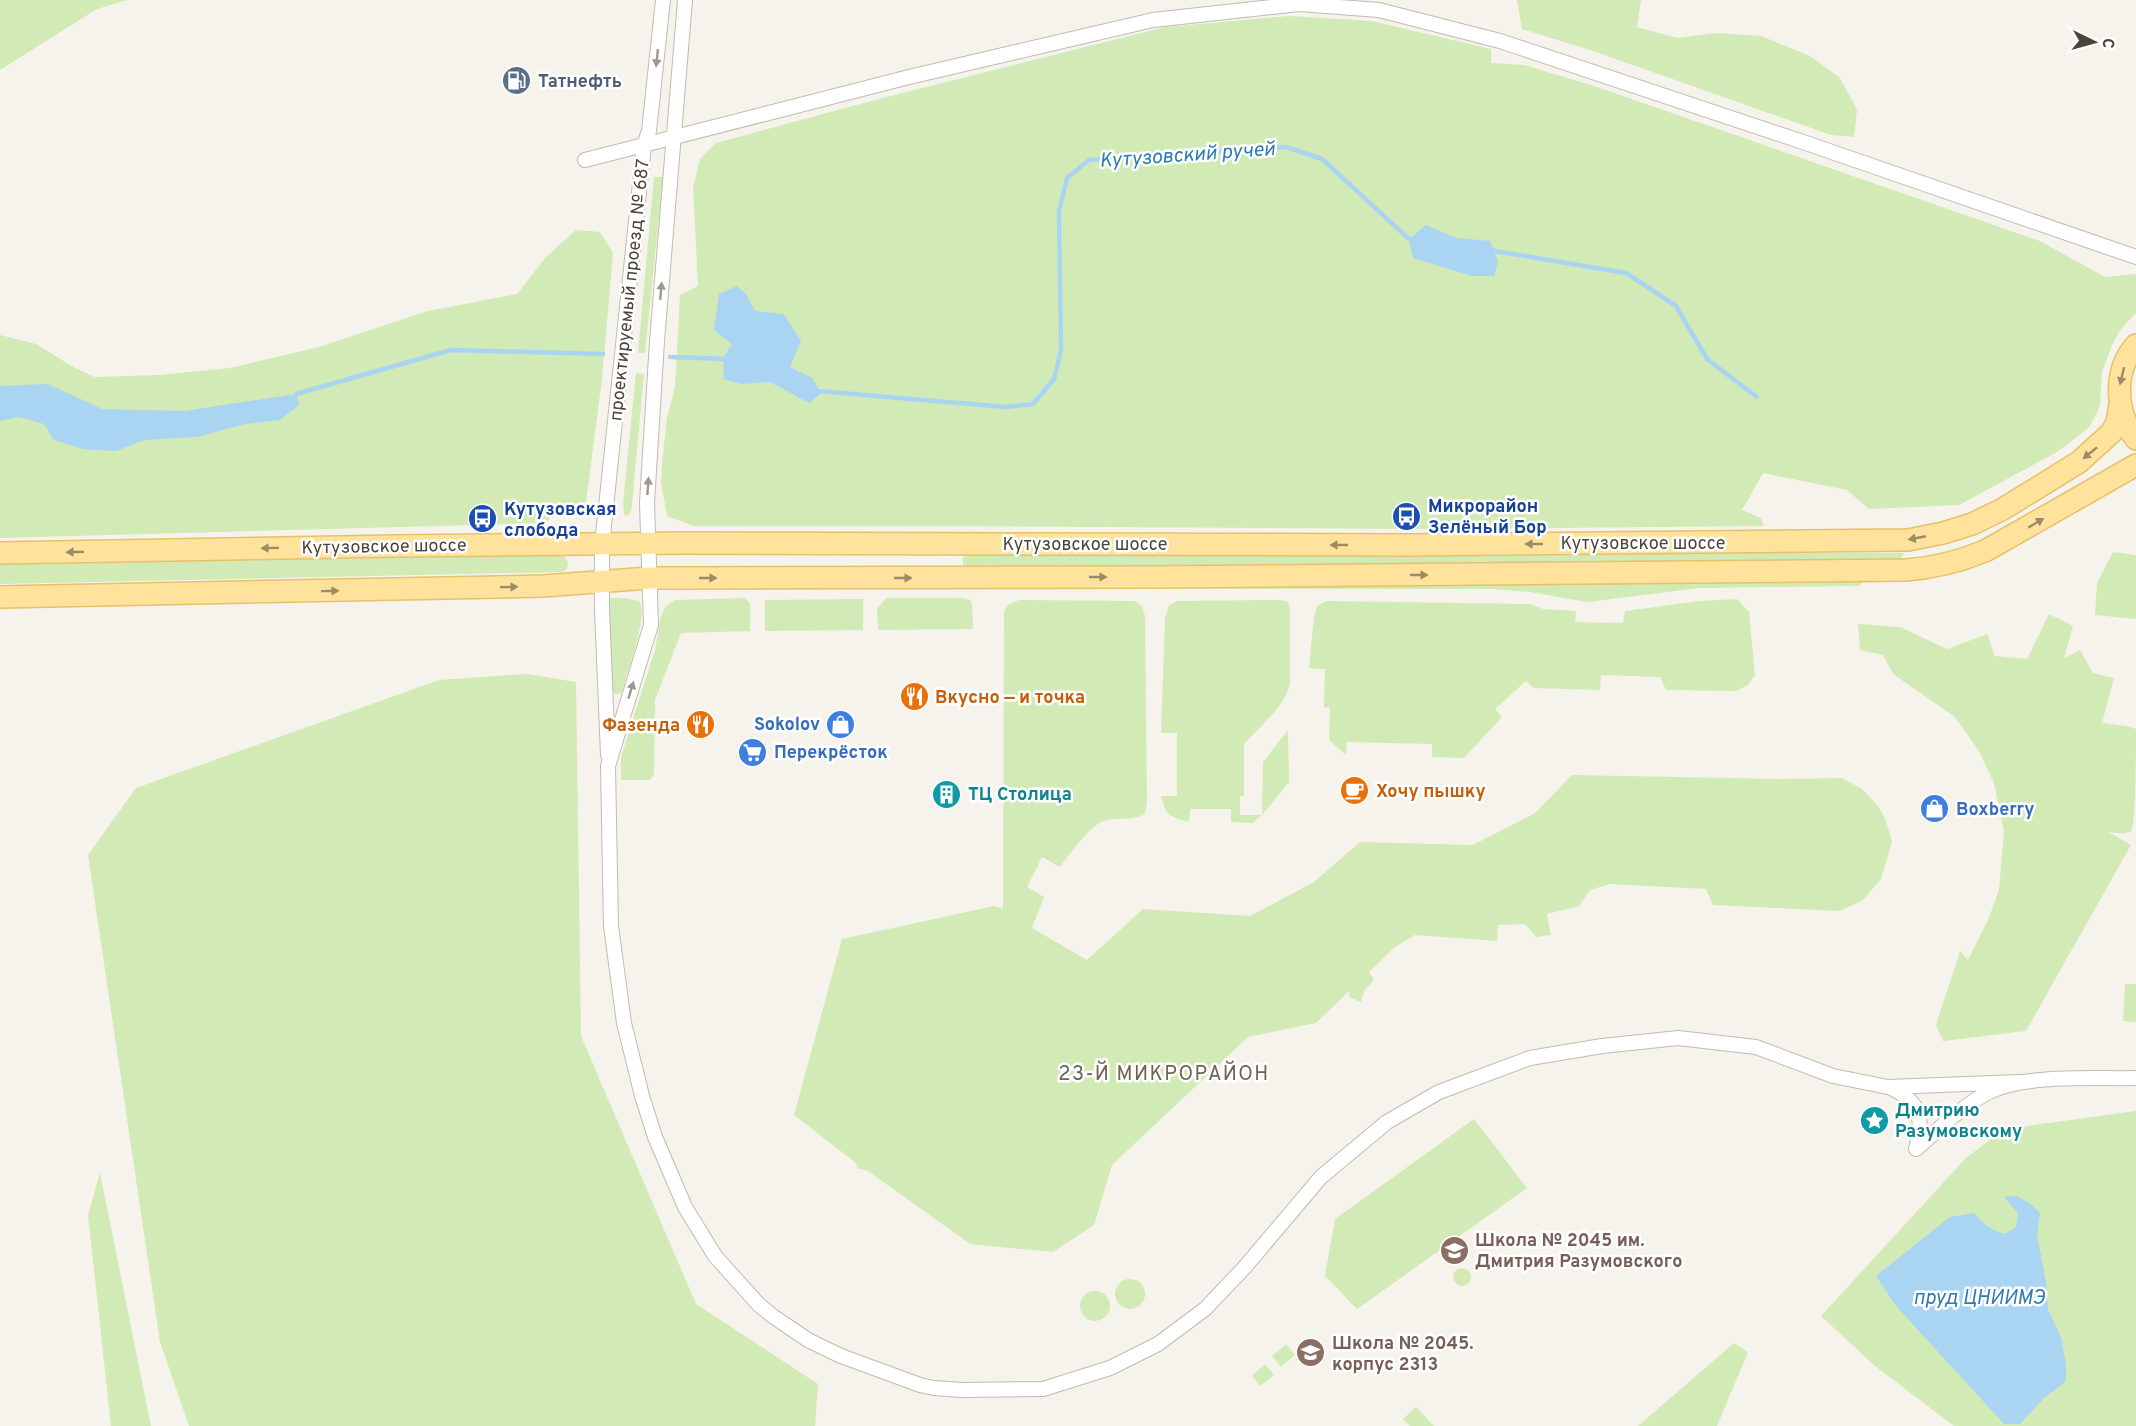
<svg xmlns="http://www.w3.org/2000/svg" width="2136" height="1426" font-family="Overpass,sans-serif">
<rect width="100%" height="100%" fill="#f6f3ec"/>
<path fill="#d2eab5" d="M0 0H127L97 9 0 70Z
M1517 0H1641L1637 27 1677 38 1716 33 1761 36 1810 56 1840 78 1857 110 1854 137 1831 135 1593 51 1522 29Z
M1288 16 1372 21 1491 49V63L1525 65 1597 87 2040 241 2105 277 2136 274V313L2121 329 2113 343 2102 372 2100 406 2090 426 2081 434 2057 452 1959 505 1869 509 1847 490 1763 473 1742 510 1761 518 1764 526 1428 529 950 526H694L667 516 661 482 663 454 667 418 675 387 680 295 698 286 693 188 700 159 716 143 875 100 1165 27Z
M654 177H663L645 353H638Z
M576 230 600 232 613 253 602 379 586 502 562 506 546 523 0 538V335L36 344 75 368 95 377 158 375 230 368 319 347 428 311 517 294 546 257Z
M636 373 644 374 632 504 631 512 627 516 624 514 623 504Z
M2113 552 2136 555V619L2095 615 2097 583Z
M968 553H1904L1900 560 968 567 963 565V558Z
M560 555 565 557 568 563 567 569 562 572 0 584V564Z
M1859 578 1863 582 1858 586 1699 588 1587 602 1530 592 1493 589 679 588Z
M611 598H624L639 601C649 615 627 672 622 691L619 694H615L612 690 608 659 605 602Z
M744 598 750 603V631L681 633 655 700 654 774 650 780H621V757L655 650 661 616 666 606 675 600Z
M886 598H964L970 600 972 604 973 629 878 630 877 609Z
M863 599V630L765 631V600Z
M1737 599 1749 612 1755 675 1748 685 1736 691 1666 690 1660 677 1601 675 1600 690 1533 688 1526 681 1495 709 1502 717 1464 758 1432 757V744L1347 742 1346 755 1329 740 1330 708 1324 707 1325 669 1309 668 1314 617 1317 606 1326 601 1531 604 1543 609 1576 611 1575 622 1623 623 1625 611 1700 601Z
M1019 600 1135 601 1142 606 1145 616 1147 802 1145 814C1132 821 1121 817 1107 820 1092 822 1069 855 1060 867L1042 857 1027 887 1044 897 1032 928 1087 960 1143 909 1250 916 1314 882 1360 842 1473 845 1535 813 1572 775 1781 779 1841 778 1861 788 1879 807 1886 821 1892 842 1881 879 1863 900 1840 911 1713 905 1706 889 1610 884 1590 890 1579 906 1547 914 1551 935 1536 937 1525 924 1498 925 1497 941 1415 935 1395 947 1369 972 1374 980 1364 991 1361 1002 1349 997V991L1316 1023 1248 1037 1112 1165 1094 1225 1053 1252 970 1244 868 1171 857 1168 856 1163 794 1115 842 939 994 906 1003 909 1004 611 1009 604Z
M1277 600 1287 601 1290 607V684C1284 708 1260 726 1244 744V796H1240V815H1262L1263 762 1288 730 1289 782 1262 815 1253 823 1231 822V809H1190L1189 822C1170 817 1166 816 1161 796H1177V733H1161L1165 618 1169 605 1177 601Z
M2049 614 2073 626 2064 658 2080 650 2093 673 2114 678 2102 723 2127 726 2136 729C2136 745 2136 824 2131 831 2125 836 2114 832 2108 832L2131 845 2026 1031 1943 1041 1936 1025 1960 951 1968 960 1988 920 1999 890 2004 832 1994 783 1979 751 1955 717 1893 674 1883 655 1860 650 1858 624 1900 627 1947 649 1987 634 1995 656 2027 659Z
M526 674 576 682 581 1036 696 1304 818 1384 815 1426H189L160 1342 88 855 136 788 439 680Z
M2125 984H2136V1022L2123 1021Z
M2136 1111V1426H1954L1875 1366 1821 1316 1966 1158 2004 1129Z
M1474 1119 1527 1188 1357 1309 1325 1276 1335 1219Z
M100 1173 151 1426H111L88 1215Z
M1453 1277a9 9 0 1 1 18 0a9 9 0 1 1-18 0Z
M1115 1294a15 15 0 1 1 30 0a15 15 0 1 1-30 0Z
M1080 1306a15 15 0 1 1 30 0a15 15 0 1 1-30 0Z
M1734 1343 1748 1352 1717 1426H1638Z
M1286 1344 1295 1355 1281 1367 1272 1356Z
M1265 1364 1274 1375 1260 1386 1252 1376Z
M1416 1407 1434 1426H1410L1403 1419Z"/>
<path fill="#a9d4f2" d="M1426 225 1456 238 1490 241 1498 261 1494 276H1472L1413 258 1409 239Z
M737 286 746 294 755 311 784 314 801 341 790 367 812 378 821 393 809 403 770 382 741 384 724 379 723 358 732 344 714 330 719 294Z
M48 384 102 409 184 411 296 394 299 405 280 420 245 424 197 437 144 440 116 451 83 449 54 440 44 424 19 417 0 421V386Z
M2016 1196 2028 1202 2040 1213 2037 1235 2046 1282 2048 1310 2061 1337 2066 1365V1381L2043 1399 2020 1424H2004L1896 1306 1876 1276 1950 1217 1974 1213C1984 1225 1990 1229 2005 1234L2016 1227 2018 1213 2004 1197Z"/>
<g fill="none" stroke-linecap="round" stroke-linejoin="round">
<path stroke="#a9d4f2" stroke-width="4.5" d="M1489 250 1626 273 1676 306 1707 359 1757 397
M670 357 727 359
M817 391 1006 407 1033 404 1054 379 1061 350 1059 211 1067 178 1089 160 1286 147 1322 159 1409 239 1415 240
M296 394 451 350 603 354"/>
<defs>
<path id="minor" d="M685 0 657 341 647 503 651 625 608 766 611 926 624 1023 642 1096 655 1137 685 1207 715 1256 759 1305 774 1317 808 1340 841 1356 920 1385 934 1388 962 1390 1043 1389 1110 1368 1158 1344 1205 1309 1244 1268 1321 1177 1387 1122 1439 1092 1530 1058 1602 1046 1678 1038 1756 1047 1833 1076 1888 1087 2019 1082
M585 160 909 77 1153 20 1299 4 1379 10 1500 41 1803 142 2136 257
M608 755 602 610V545L644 145 649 131 663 0
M1891 1088C1921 1102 1924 1119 1916 1149
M1916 1149C1939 1129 1962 1106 1989 1092 2025 1074 2095 1079 2136 1078"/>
<path id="primary" d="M2136 345C2113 371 2115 412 2136 439
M0 553 397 546 685 543 1410 545 1908 540 1943 533 1972 524 2003 509 2079 462 2111 433 2117 423 2120 405
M0 597 543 586 649 578 1151 577 1906 570C1934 568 1958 562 1985 551L2136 465"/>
</defs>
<use href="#minor" stroke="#c2bbae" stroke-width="16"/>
<use href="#primary" stroke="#e6c16a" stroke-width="24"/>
<use href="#minor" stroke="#fff" stroke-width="14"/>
<use href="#primary" stroke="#ffe39c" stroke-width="21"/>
</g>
<defs><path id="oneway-solid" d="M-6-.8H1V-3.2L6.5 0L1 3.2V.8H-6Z" transform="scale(1.5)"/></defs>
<g fill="#9c9892">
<use href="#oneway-solid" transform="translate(657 58) rotate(96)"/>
<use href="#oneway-solid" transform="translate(661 291) rotate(-85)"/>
<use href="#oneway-solid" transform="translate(648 486) rotate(-86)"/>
<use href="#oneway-solid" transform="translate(631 690) rotate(-73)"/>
</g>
<g fill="#9c8c66">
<use href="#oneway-solid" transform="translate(2122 376) rotate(103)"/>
<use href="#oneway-solid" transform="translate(2090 453) rotate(141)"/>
<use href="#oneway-solid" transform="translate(2036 523) rotate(-31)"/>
<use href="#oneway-solid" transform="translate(1917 538) rotate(169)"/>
<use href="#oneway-solid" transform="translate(1534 544) rotate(180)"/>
<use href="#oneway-solid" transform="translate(1339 545) rotate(-180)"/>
<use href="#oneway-solid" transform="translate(270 548) rotate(179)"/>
<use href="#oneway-solid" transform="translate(75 552) rotate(179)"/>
<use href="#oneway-solid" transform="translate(1419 575)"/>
<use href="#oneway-solid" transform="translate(1098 577)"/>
<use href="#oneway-solid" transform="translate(708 578)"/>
<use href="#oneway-solid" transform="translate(903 578)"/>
<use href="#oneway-solid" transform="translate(509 587) rotate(-1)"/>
<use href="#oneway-solid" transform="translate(330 591) rotate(-1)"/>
</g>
<defs>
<symbol id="fuel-disc" viewBox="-11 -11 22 22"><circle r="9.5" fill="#5c6f8a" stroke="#fff"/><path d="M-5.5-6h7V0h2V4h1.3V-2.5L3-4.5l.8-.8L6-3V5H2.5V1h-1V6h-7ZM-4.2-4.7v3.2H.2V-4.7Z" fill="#fff"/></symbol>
<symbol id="bus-disc" viewBox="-11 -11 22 22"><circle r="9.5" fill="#1a4fb4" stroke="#fff"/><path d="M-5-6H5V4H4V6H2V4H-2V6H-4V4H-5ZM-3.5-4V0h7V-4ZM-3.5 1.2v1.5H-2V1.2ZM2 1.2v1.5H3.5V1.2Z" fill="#fff"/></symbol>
<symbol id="restaurant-disc" viewBox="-11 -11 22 22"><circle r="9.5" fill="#e8710a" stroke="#fff"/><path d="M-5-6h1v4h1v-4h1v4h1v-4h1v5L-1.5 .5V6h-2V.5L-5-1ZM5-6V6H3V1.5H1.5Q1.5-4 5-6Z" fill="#fff"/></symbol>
<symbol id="shop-disc" viewBox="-11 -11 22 22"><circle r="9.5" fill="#3f7fe0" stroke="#fff"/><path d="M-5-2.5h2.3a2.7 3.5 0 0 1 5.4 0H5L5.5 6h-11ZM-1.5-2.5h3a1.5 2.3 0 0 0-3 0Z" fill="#fff"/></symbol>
<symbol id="supermarket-disc" viewBox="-11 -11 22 22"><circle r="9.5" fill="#3f7fe0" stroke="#fff"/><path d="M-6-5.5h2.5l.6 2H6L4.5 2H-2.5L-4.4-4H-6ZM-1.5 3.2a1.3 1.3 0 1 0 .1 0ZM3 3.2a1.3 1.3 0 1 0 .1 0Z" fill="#fff"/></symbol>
<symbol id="cafe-disc" viewBox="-11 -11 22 22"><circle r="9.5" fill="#e8710a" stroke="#fff"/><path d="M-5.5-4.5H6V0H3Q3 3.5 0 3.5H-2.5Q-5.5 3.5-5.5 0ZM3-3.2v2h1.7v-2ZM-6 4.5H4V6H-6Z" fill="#fff"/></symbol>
<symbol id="building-disc" viewBox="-11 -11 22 22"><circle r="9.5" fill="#0f9aa8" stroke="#fff"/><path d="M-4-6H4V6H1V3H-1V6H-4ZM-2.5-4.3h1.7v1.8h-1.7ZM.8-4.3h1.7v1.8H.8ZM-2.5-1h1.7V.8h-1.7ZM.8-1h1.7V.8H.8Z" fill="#fff"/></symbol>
<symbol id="sight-disc" viewBox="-11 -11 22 22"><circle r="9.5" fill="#0f9aa8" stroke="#fff"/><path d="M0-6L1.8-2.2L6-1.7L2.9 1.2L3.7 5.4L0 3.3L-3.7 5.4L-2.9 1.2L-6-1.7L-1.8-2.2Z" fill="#fff"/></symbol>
<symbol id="school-disc" viewBox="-11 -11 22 22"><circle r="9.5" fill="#8d6e63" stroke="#fff"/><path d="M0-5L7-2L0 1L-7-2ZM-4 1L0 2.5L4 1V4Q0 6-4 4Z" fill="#fff"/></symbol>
</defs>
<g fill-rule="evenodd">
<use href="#fuel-disc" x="500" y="64" width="33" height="33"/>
<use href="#bus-disc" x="1390" y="500" width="33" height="33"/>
<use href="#bus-disc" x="466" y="502" width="33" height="33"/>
<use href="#restaurant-disc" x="898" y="680" width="33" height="33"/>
<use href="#shop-disc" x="824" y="708" width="33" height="33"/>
<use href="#restaurant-disc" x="684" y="708" width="33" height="33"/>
<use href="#supermarket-disc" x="736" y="736" width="33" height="33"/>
<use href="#cafe-disc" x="1338" y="774" width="33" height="33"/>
<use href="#building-disc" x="930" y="778" width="33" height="33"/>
<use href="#shop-disc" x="1918" y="792" width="33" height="33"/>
<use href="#sight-disc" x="1858" y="1104" width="33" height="33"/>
<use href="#school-disc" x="1438" y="1234" width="33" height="33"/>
<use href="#school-disc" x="1294" y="1336" width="33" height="33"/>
</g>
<g text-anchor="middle" stroke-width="5" stroke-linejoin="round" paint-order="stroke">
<g font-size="18" font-weight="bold" fill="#4e5e75" stroke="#fff" text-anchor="start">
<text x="538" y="87">Татнефть</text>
</g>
<g font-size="18" fill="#4b4439" stroke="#fff">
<text transform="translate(629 290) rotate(-84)" y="6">проектируемый проезд № 687</text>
<text x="1643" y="549">Кутузовское шоссе</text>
<text x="1085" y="550">Кутузовское шоссе</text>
<text transform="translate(384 546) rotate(-1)" y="6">Кутузовское шоссе</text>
</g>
<g font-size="18" font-weight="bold" fill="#164399" stroke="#fff" text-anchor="start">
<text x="1428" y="512">Микрорайон<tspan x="1428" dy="21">Зелёный Бор</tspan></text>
<text x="504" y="515">Кутузовская<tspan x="504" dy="21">слобода</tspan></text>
</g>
<g font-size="18" font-weight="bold" fill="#c56008" stroke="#fff" text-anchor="start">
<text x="935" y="703">Вкусно — и точка</text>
<text x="680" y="731" text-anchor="end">Фазенда</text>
<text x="1376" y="797">Хочу пышку</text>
</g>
<g font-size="18" font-weight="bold" fill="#366cbe" stroke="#fff" text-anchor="start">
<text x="820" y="730" text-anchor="end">Sokolov</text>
<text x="774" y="758">Перекрёсток</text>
<text x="1956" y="815">Boxberry</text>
</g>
<g font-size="18" font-weight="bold" fill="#0d838f" stroke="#fff" text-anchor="start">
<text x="968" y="800">ТЦ Столица</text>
<text x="1895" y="1116">Дмитрию<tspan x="1895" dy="21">Разумовскому</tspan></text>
</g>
<g font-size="18" font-weight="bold" fill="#785e54" stroke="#fff" text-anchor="start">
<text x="1475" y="1246">Школа № 2045 им.<tspan x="1475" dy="21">Дмитрия Разумовского</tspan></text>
<text x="1332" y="1349">Школа № 2045.<tspan x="1332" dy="21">корпус 2313</tspan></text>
</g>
<g font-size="20" font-style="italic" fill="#2e7ab2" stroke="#fff">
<text transform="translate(1187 154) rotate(-4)" y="7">Кутузовский ручей</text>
<text x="1979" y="1304">пруд ЦНИИМЭ</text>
</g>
<g font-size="20" letter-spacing="1.5" fill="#6e6250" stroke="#fff">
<text x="1164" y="1080">23-Й МИКРОРАЙОН</text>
</g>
</g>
<g transform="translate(2094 42) rotate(95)" stroke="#ffffff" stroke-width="4.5" paint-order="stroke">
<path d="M0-4.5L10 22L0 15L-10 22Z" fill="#4b4439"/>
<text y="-9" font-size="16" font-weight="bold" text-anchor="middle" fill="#4b4439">С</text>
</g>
</svg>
